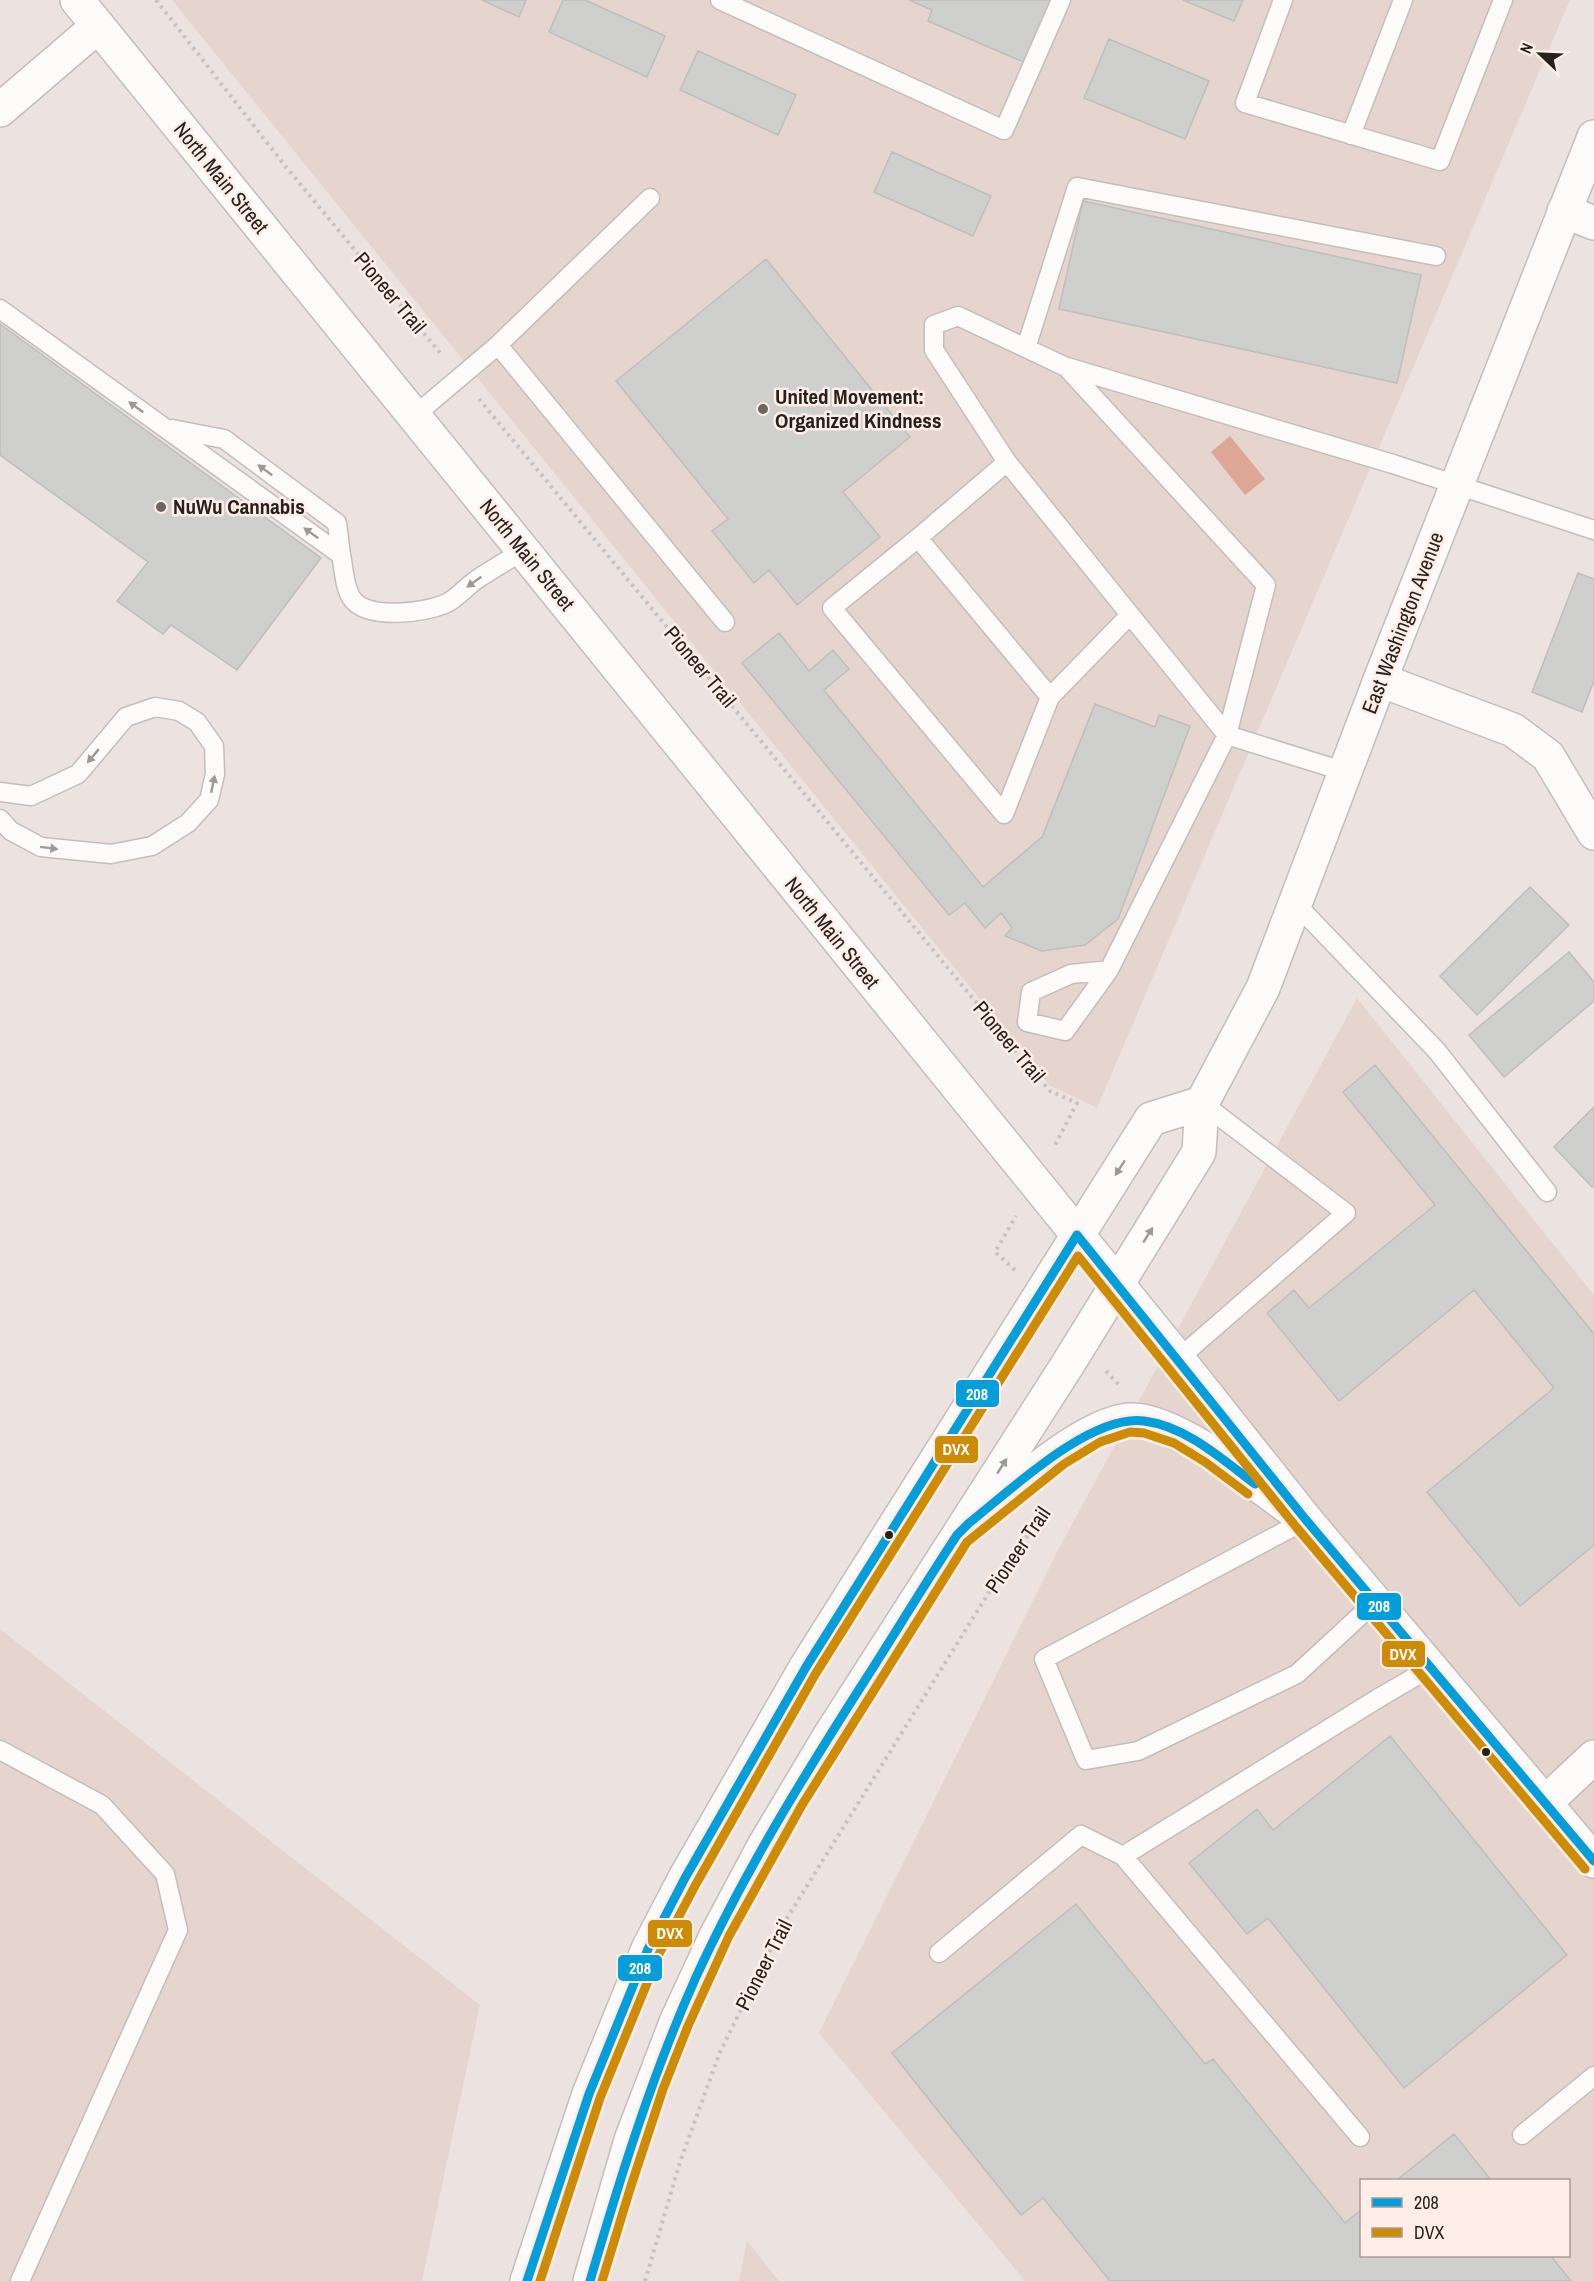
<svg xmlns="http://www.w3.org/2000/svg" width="1594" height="2281" font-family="'Archivo Narrow',sans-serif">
<rect width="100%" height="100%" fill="#ece3e0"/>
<path fill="#e6d5cf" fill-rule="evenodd" d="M172 0H1570L1097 1108 1049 1085Z
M1357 998 1594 1295V2281H1025L819 2033 1057 1552ZM1362 2180H1568V2256H1362Z
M0 1629 480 2005 422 2281H0Z
M747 2240V2241L779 2281H739Z"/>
<path fill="#dea694" d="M1230 436 1265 479 1245 495 1211 452Z"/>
<path fill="#cfcfce" stroke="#bebebc" stroke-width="1.5" d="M482 0H526L519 17Z
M563 0H585L665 36 647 77 549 32Z
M909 0H1053L1026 63 928 21 932 10Z
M1183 0H1243L1234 21Z
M1109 39 1209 81 1185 139 1084 98Z
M698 51 796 95 778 135 680 90Z
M892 152 991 196 973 236 874 192Z
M1083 201 1421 275 1397 383 1059 309Z
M766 259 910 437 843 492 880 537 797 605 769 570 754 583 712 531 728 519 616 381Z
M0 324 321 558 237 670 171 625 163 634 117 601 148 562 0 455Z
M1578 573 1594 579V681L1582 712 1532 692Z
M779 633 809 671 833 650 849 669 824 690 983 887 1042 837 1095 704 1155 727 1159 715 1190 726 1118 919 1085 945 1042 951 1005 936 1012 928 1001 913 985 928 965 903 949 915 742 663Z
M1530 887 1569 925 1477 1015 1440 976Z
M1569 952 1594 982V1001L1504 1077 1469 1035Z
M1375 1065 1594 1334V1545L1520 1606 1427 1492 1554 1388 1474 1290 1339 1401 1267 1313 1294 1290 1309 1308 1435 1205 1343 1092Z
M1594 1107V1185L1592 1187 1554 1147Z
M1390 1736 1567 1955 1404 2088 1268 1918 1247 1934 1189 1863 1257 1809 1273 1830Z
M1076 1904 1205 2064 1213 2059 1345 2223 1362 2209V2256H1551L1571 2281H1110L1043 2198 1021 2215 892 2053Z
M1454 2134 1491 2180H1397Z"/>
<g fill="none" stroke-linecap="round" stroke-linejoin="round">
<defs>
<path id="service" d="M720 0 1004 130 1061 0
M1283 0 1245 103 1440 161 1503 0
M1351 135 1403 0
M0 309 341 555C344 568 344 589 353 600 370 620 425 613 447 603 457 598 466 587 476 580 491 570 508 560 523 551
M498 345 725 622
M1026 348 1077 187 1436 256
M1067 367 1393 464 1594 530
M414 416 498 345 650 198
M172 429 224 439 337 523 341 555
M918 538 1050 697 1004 814 832 608 918 538 1007 462 1227 735 1266 585 1066 367 958 316 934 325V350L1007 462
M1050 697 1129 616
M0 792 31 796 78 774 126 717 155 707 179 711 197 722 214 746 215 774 209 800 188 823 152 846 111 854 41 847 11 831 0 819
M1295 903 1437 1051 1547 1192
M1109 970 1065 1031 1027 1022 1031 992 1071 974 1109 970 1227 735 1346 772
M1178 1359 1346 1213 1202 1103
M1306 1520 1044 1659 1086 1760 1138 1751 1297 1674 1375 1602
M0 1750 102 1805 165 1874 178 1930 20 2281
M939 1953 1081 1835 1123 1856
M1522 2135 1594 2076
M1360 2137 1123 1856 1382 1696 1432 1667"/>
<path id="minor" d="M0 110 98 26
M1564 211 1594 223
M1380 680 1513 730 1548 756 1594 833
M1546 1802 1594 1757"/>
<path id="secondary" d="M77 0 1175 1355 1306 1520 1594 1861"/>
<path id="primary" d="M984 1513C1017 1485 1085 1424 1129 1420 1176 1417 1266 1492 1306 1520
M527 2281 589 2094 648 1949 685 1878 806 1667 1151 1119 1202 1103
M590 2281 631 2140 677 2020 716 1936 764 1846 829 1737 1068 1364 1199 1152 1202 1103 1263 988 1380 680 1594 137"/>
</defs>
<use href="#service" stroke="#c4bdbb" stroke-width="21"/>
<use href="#minor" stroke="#c4bdbb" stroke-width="36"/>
<use href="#secondary" stroke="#c4bdbb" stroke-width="36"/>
<use href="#primary" stroke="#c4bdbb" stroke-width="36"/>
<path stroke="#c6c3c3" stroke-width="4" stroke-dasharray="3 4.5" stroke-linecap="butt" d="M156 0 286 167 441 354
M479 399 999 1030
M1015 1050 1050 1091 1077 1103 1054 1147
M1015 1270 995 1252 1016 1216
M1106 1371 1119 1385
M645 2281 680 2162 720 2052 784 1923 994 1584 1041 1516"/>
<use href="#service" stroke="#fcfbfa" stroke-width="18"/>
<use href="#minor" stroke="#fcfbfa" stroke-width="33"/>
<use href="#secondary" stroke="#fcfbfa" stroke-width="33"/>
<use href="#primary" stroke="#fcfbfa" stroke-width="33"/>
<defs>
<path id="bus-1" d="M527 2281 589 2094 648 1949 685 1878 806 1667 1077 1235 1306 1520 1594 1861
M590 2281C620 2178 652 2075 696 1977 744 1872 805 1774 867 1677 897 1630 926 1582 957 1535L969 1523C1011 1490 1090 1414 1144 1421 1186 1426 1223 1460 1255 1484"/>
<path id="bus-2" d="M540 2281 600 2098 659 1954 696 1884 816 1673 1078 1256 1297 1528 1585 1869
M602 2281 631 2186 663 2089 688 2026 729 1936 802 1805 967 1542 1064 1464 1100 1442 1130 1432 1144 1433 1174 1443 1205 1462 1248 1494"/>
</defs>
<use href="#bus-1" stroke="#ffede8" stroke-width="14"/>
<use href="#bus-2" stroke="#ffede8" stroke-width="14"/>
<use href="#bus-1" stroke="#049fda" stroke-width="9"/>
<use href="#bus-2" stroke="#cd8b06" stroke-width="9"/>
</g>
<defs><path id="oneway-solid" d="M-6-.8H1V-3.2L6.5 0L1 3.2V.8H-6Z" transform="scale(1.5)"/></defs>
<g fill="#9c9997">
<use href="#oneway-solid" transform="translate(136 407) rotate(-144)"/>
<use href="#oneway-solid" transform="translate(265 470) rotate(-144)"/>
<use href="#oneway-solid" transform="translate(311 533) rotate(-144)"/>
<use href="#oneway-solid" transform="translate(474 582) rotate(144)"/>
<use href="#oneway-solid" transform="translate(93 756) rotate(130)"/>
<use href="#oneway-solid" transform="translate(213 784) rotate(-78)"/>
<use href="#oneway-solid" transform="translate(49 848) rotate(7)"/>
<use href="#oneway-solid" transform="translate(1120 1168) rotate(123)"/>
<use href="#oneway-solid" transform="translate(1148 1235) rotate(-58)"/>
<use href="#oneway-solid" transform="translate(1002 1466) rotate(-57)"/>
</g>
<g fill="#6c6562" stroke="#ffede8" stroke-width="2">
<circle cx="763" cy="409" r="6"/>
<circle cx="161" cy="507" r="6"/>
</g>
<g fill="#27211e" stroke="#ffede8" stroke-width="2">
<circle cx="889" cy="1535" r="5"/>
<circle cx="1486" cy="1752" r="5"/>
</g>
<g text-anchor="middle" stroke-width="5" stroke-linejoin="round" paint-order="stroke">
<g font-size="21" fill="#27211e" stroke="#ffede8">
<text transform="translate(221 178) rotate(51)" y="7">North Main Street</text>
<text transform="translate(390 293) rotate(50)" y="7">Pioneer Trail</text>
<text transform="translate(527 555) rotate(51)" y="7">North Main Street</text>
<text transform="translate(1403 623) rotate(-69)" y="7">East Washington Avenue</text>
<text transform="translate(700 667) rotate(50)" y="7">Pioneer Trail</text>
<text transform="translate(832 933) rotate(51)" y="7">North Main Street</text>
<text transform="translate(1009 1042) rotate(50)" y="7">Pioneer Trail</text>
<text transform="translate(1018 1550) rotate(-56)" y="7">Pioneer Trail</text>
<text transform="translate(764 1965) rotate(-63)" y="7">Pioneer Trail</text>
</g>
<g font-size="21" font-weight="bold" fill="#27211e" stroke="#ffede8" text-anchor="start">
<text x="775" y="404">United Movement:<tspan x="775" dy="24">Organized Kindness</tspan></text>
<text x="173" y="514">NuWu Cannabis</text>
</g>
</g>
<g stroke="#ffede8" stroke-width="2">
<rect x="955" y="1379" width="45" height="29" rx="6" fill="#049fda"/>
<rect x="934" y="1435" width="45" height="29" rx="6" fill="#cd8b06"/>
<rect x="1356" y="1592" width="46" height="29" rx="6" fill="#049fda"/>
<rect x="1381" y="1640" width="45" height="28" rx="6" fill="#cd8b06"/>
<rect x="647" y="1919" width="46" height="29" rx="6" fill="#cd8b06"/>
<rect x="617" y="1954" width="46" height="28" rx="6" fill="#049fda"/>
</g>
<g font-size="16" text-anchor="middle" font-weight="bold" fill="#fff">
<text x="977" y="1400">208</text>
<text x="956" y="1455">DVX</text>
<text x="1379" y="1612">208</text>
<text x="1403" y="1660">DVX</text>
<text x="670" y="1939">DVX</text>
<text x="640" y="1974">208</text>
</g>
<rect x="1360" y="2179" width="210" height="78" fill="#ffede8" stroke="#a99b97" stroke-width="1.5"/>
<rect x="1372" y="2198" width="30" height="9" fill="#049fda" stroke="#a99b97" stroke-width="1.5"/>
<text x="1414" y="2209" font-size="18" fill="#27211e">208</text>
<rect x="1372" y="2228" width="30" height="9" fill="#cd8b06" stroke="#a99b97" stroke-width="1.5"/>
<text x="1414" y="2239" font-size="18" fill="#27211e">DVX</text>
<g transform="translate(1540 54) rotate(293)" stroke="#ffede8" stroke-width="4.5" paint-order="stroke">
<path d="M0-4.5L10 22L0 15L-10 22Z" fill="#27211e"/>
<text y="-9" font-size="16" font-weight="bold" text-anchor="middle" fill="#27211e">N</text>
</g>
</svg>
